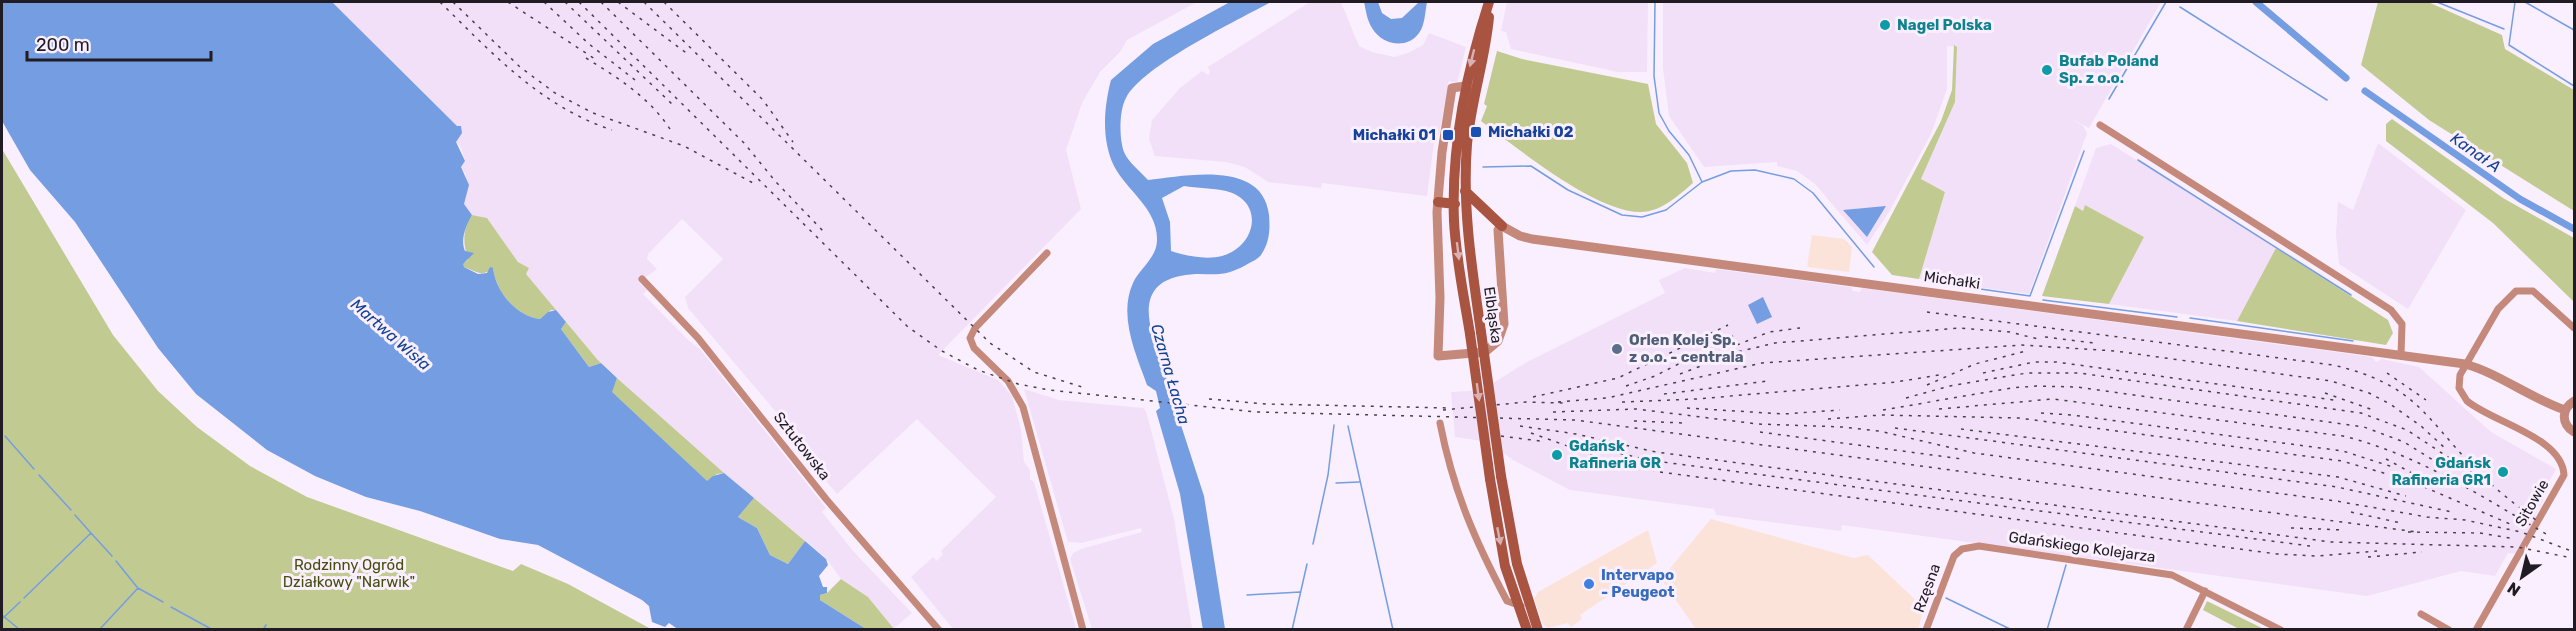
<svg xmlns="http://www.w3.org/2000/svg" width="2576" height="631" font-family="Rubik,sans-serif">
<rect width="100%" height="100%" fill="#faeffe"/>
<path fill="#fbe3d9" d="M1812 235 1844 239 1852 247 1849 272 1807 267Z
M1711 519 1854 558 1868 555 1924 608 1918 629H1696L1661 579Z
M1648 530 1657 563 1580 615 1582 619 1571 627 1568 623 1548 628 1543 624 1534 599 1538 592Z"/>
<path fill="#f2e0f9" d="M332 2H1197L1127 40 1120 52 1100 72 1082 103 1066 150 1081 209 938 355 998 380 1012 396 1021 430 1024 462 1030 470V479L1034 482 1076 629H953L911 577 933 557 937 561 943 554 941 551 996 497 917 419 837 494 793 443 797 437 688 308 685 297 723 259 682 219 648 254 647 259 657 269 639 282 647 290 643 294 689 341 700 349 826 508 822 512 854 552 912 613 893 629 868 597 841 579 826 558 698 452 597 359 545 299 525 274 529 268 518 262 487 218 472 215 464 204 466 175 461 167 465 161 461 147 456 142 457 126Z
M1310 2H1341L1359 46 1372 52 1394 57 1408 53 1423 45 1429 33 1466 47 1457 83 1449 81 1439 135H1435L1427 196 1322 183 1321 188 1268 182 1245 167 1226 162 1155 156 1149 139 1152 120 1180 88 1202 71 1208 75 1210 72 1208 67Z
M1507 2H1648L1647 72H1618L1511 49 1506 32 1501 31Z
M1663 2H2161L2089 128 2069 118 2083 126 2087 133 2029 294 1919 279 1945 192 1921 179 1955 102 1957 47 1947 46V89L1931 134 1889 212 1867 245 1815 184 1797 171 1777 166V162L1704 167 1669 116 1663 68Z
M2378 143 2466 210 2408 309 2339 264 2336 235 2338 202 2353 210Z
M2111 144 2276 248 2237 321 2109 304 2144 237 2085 205 2083 211 2075 206 2096 148Z
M1685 268 1715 273 1716 269 1851 287 1853 291 1860 292 1862 288 2372 357 2376 362 2382 359 2419 367 2491 432 2556 469 2542 495 2544 499 2535 515 2537 517 2517 554 2508 553 2495 576 2461 571 2367 596 1842 525 1841 531 1716 515 1714 509 1570 490 1513 460 1489 442 1455 437 1451 392 1482 390 1527 362 1665 293 1659 280Z
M1024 389 1059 400 1143 408 1146 411 1174 519 1192 628 1092 629 1070 559 1073 553 1081 549 1142 532 1141 528 1081 543 1068 542Z"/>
<path fill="#c1cb91" d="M2378 2H2428L2502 35 2505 49 2574 90V211L2429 120 2361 65Z
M1954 45 1957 47 1955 102 1921 179 1945 192 1919 279 1892 275 1872 252 1941 121 1952 90Z
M1497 51 1522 59 1648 84 1656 124 1687 163 1693 183C1679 195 1661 212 1641 212 1597 213 1517 148 1481 121L1487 106 1484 104Z
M2392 119 2503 198 2574 238V302L2493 223 2386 141V124Z
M2 149 113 335 158 391 197 427 250 466 307 497 513 571 521 564 568 584 651 629H2Z
M2085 205 2144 237 2109 304 2042 296 2075 206 2083 211Z
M472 215 487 218 518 262 529 268 526 274 556 310H551L540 319C516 316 496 292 493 268 482 278 476 271 464 267L462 264 468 260C463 243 462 231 472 215Z
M2276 248 2388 320 2393 333 2386 345 2237 321Z
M566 322 597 359 601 363 589 367 561 329Z
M617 378 724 473 717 474 707 482 611 392Z
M754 498 805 541 788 564 770 555 757 528 738 517Z
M841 579 868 597 894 629H866L820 600V595L827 593Z
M2207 601 2264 629H2239L2203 610Z"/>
<path fill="#759de2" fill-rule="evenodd" d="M2 2H332L457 126H461L462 133 456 142 465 161 461 167 469 185 464 204 472 215C466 226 460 239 465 251L474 253 463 264 464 267 478 274 487 273 490 267 493 268C496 293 517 316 540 319L548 312 556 310 566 322 561 329 589 367 601 363 617 378 612 392 707 481 713 476 724 473 754 498 738 517 757 528 770 555 788 564 805 541 826 559 828 565 819 576 823 587H827V593L820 595V600L866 629 679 630 669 623 665 627 652 622 649 606 642 600 538 545 500 539 420 511 366 497 315 476 267 450 196 394 158 348 75 222 30 170 2 121Z
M1230 2H1271C1238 20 1142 66 1126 98 1119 110 1119 139 1124 152 1128 162 1141 172 1148 180 1184 176 1263 159 1269 215 1270 229 1270 242 1261 255 1258 259 1251 262 1246 265 1217 281 1208 270 1180 276 1136 285 1148 325 1159 354 1162 364 1166 375 1168 385 1171 398 1170 407 1179 419L1204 496 1225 629 1203 630 1180 494 1156 411 1160 408 1156 391 1147 385C1136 354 1118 316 1133 283 1139 269 1157 258 1157 240 1158 209 1127 191 1114 166 1101 139 1104 107 1111 80L1153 44ZM1184 186C1197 188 1213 188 1226 191 1265 201 1257 246 1222 256 1206 260 1186 256 1171 251L1170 222 1162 198Z
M1364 2H1378L1382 13 1391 19 1402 18 1419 2H1427C1425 12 1425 25 1419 33 1407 50 1382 45 1372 28 1367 20 1366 11 1364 2Z
M1886 206 1867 237 1843 210Z
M1763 297 1772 317 1757 324 1748 305Z"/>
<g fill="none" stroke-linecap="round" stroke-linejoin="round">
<path stroke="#759de2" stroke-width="1.5" d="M2437 2 2504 29
M2515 2 2509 45 2574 86
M2525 2 2574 30
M2180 7 2327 100
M2109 99 2166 2
M2138 160 2351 295
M1483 167 1531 166 1568 190 1622 215 1642 217 1666 210 1702 182 1689 155 1669 131 1659 113 1654 76 1655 2
M1702 182 1731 171 1755 170 1794 179 1813 193 1874 267
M1959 286 2030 296 2084 151
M2043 300 2177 317
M2190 318 2353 341
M1348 426 1393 630
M5 436 34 469
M39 475 71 510
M1336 483 1359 482
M75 515 90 532
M1313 544 1328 475 1334 425
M116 561 137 587
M1247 595 1300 592
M24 598 91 533 112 556
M1946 598 2012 630
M171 607 213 630
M2 615 20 630
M2 619 20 602
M99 630 138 588 163 602
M263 630 266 625
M1292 630 1307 564
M2047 630 2066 565"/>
<path stroke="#759de2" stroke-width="7" d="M2256 2 2346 78
M2365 91 2520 199 2574 229"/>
<path stroke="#c5897b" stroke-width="7" d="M2100 125 2391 310 2402 324 2401 355
M1047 253 975 328 970 338 974 348 1008 381 1023 407 1083 630
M642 279 698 338 826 499 939 630
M1440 423C1453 490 1475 541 1507 601L1521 606
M2421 614 2449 630
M1926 630 1954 556 1962 549 1979 546 2172 575 2281 630
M2186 630 2205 591
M2476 630 2564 475C2562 437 2494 423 2467 401L2459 388 2460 375 2498 309 2516 291H2533L2574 328"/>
<path stroke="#c5897b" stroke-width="9" d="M1465 86 1452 88 1442 152 1437 212 1440 298 1438 356 1485 352 1498 341 1504 324 1498 230 1502 226 1520 236 1532 239 2465 364C2498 373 2530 398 2565 410
M2574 401C2561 409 2561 424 2574 432"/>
<path stroke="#a95341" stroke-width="10" d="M1465 191 1502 226
M1438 202 1455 204
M1481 332C1472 269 1462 207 1467 144 1471 101 1485 60 1489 17
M1470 334C1464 297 1456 259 1454 221 1451 146 1466 73 1489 2
M1501 476 1517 564 1538 630
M1490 479 1505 566 1527 630"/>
<path stroke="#474149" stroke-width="1.5" stroke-dasharray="3 6" stroke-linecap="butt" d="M440 2C492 53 540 106 612 130
M453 2 520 67 555 93 593 113 684 146 755 184
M508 2 595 59
M544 2 589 44 635 80
M565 2 672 104
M579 2 908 327 942 351 978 370 1018 384 1049 390 1256 412 1575 420 2417 532
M601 2 744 143 776 182 825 233
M618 2 689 55
M644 2 990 343 1034 372 1082 387
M664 2 763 100 793 142
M586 58C618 78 649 97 670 129
M1927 312 2333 365C2414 384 2423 414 2475 469 2495 489 2517 506 2540 523
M2045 337 2094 343
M1737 345 1769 332 1800 328
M1983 373 2034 362H2056L2334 400
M2387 373 2426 400
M1680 374 1737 352 1775 343 1959 328 2010 332 2042 340
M1927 385 1975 364 2026 351
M1626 386 1655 376 1733 336
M2325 393 2373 410
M1664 394 1768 381
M1533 397 1618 378 1728 325
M1906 398 1950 386 2027 373H2079L2361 413 2407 430 2472 473
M1209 399 1266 404 1451 408
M1558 402 1607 398 1762 363 2022 345 2115 351 2331 381 2369 393 2390 404 2421 426 2447 450
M1622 402 1696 399 1896 382 1939 375
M1687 408 1784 414 1840 410
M1939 409 2053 399 2343 436C2417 454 2481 496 2546 534
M1443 410 1526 402 1565 403
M1883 410 2011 388 2036 386 2077 387 2364 427 2404 442 2446 468
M1553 412 1636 409 1758 424 1843 427 1879 431 1974 453 2336 501 2427 517 2465 520 2521 532 2574 552
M2041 413 2072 415 2343 451 2393 467
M1828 419 1881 415 2019 418 2342 461 2408 480 2510 524
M1634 421 1685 423
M1520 426 1576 434 1656 452 2331 542 2517 547 2572 558
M1895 428 2337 487 2452 512
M1961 429 2338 477 2406 496
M1760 432 1962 459
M1531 433 1601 458 1660 472 2277 554 2316 556 2377 551
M1501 436 1540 441
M1594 448 1655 461 2310 546
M2386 459 2423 479
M2351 512 2401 523
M2291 528 2345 530
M2408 532 2480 533 2510 538
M2368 557 2422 552"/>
<path stroke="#a95341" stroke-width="10" d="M1481 332 1501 476
M1470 334 1490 479"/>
</g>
<defs><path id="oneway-solid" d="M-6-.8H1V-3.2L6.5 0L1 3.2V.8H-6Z" transform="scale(1.5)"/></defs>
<g fill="#dab1b2">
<use href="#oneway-solid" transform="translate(1472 58) rotate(104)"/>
<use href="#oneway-solid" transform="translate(1458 251) rotate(83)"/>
<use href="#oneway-solid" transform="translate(1478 392) rotate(82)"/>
<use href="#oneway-solid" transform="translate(1499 536) rotate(79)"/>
</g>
<g fill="#0f9aa8" stroke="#faeffe" stroke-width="2">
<circle cx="1885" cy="25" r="6"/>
<circle cx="2047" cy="70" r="6"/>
<circle cx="1557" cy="455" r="6"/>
<circle cx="2503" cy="472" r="6"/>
</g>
<g fill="#1a4fb4" stroke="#faeffe" stroke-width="2">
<rect x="1470" y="126" width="12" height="12" rx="3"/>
<rect x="1442" y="129" width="12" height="12" rx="3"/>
</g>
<circle fill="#5c6f8a" stroke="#faeffe" stroke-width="2" cx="1617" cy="349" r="6"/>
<circle fill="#3f7fe0" stroke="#faeffe" stroke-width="2" cx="1589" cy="584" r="6"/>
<g text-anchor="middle" stroke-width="6" stroke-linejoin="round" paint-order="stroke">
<g font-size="15" font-weight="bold" fill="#0d838f" stroke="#faeffe" text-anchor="start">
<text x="1897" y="30">Nagel Polska</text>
<text x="2059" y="66">Bufab Poland<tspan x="2059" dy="17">Sp. z o.o.</tspan></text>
<text x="1569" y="451">Gdańsk<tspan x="1569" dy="17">Rafineria GR</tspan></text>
<text x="2491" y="468" text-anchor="end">Gdańsk<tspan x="2491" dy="17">Rafineria GR1</tspan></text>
</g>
<g font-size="15" font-weight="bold" fill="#164399" stroke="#faeffe" text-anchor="start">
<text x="1488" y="137">Michałki 02</text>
<text x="1436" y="140" text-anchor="end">Michałki 01</text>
</g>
<g font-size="15" fill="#211c23" stroke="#faeffe">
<text transform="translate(1952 280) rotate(8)" y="5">Michałki</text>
<text transform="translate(1493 315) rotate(82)" y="5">Elbląska</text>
<text transform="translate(802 446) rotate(52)" y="5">Sztutowska</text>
<text transform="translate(2532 503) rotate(-60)" y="5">Sitowie</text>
<text transform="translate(2082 547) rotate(8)" y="5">Gdańskiego Kolejarza</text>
<text transform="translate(1927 588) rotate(-70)" y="5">Rzęsna</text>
</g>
<g font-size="15" font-weight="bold" fill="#4e5e75" stroke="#faeffe" text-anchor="start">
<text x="1629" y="345">Orlen Kolej Sp.<tspan x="1629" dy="17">z o.o. - centrala</tspan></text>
</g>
<g font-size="15" fill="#464e0d" stroke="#faeffe">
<text x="349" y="570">Rodzinny Ogród<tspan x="349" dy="17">Działkowy "Narwik"</tspan></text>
</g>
<g font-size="15" font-weight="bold" fill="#366cbe" stroke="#faeffe" text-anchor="start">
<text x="1601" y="580">Intervapo<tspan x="1601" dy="17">- Peugeot</tspan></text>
</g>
<g font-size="16" font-style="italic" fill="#144292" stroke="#faeffe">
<text transform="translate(2476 152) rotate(35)" y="6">Kanał A</text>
<text transform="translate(391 334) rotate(41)" y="6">Martwa Wisła</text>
<text transform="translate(1171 374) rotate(74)" y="6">Czarna Łacha</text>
</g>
</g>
<rect width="2576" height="631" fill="none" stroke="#211c23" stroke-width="6"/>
<g transform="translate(2522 577) rotate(214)" stroke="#faeffe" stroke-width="4.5" paint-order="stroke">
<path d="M0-4.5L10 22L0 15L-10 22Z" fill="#211c23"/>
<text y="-9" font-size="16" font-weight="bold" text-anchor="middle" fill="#211c23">N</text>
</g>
<path d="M27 51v9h184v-9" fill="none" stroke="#211c23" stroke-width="3"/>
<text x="36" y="51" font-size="18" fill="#211c23" stroke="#faeffe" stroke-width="4.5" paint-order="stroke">200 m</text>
</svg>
